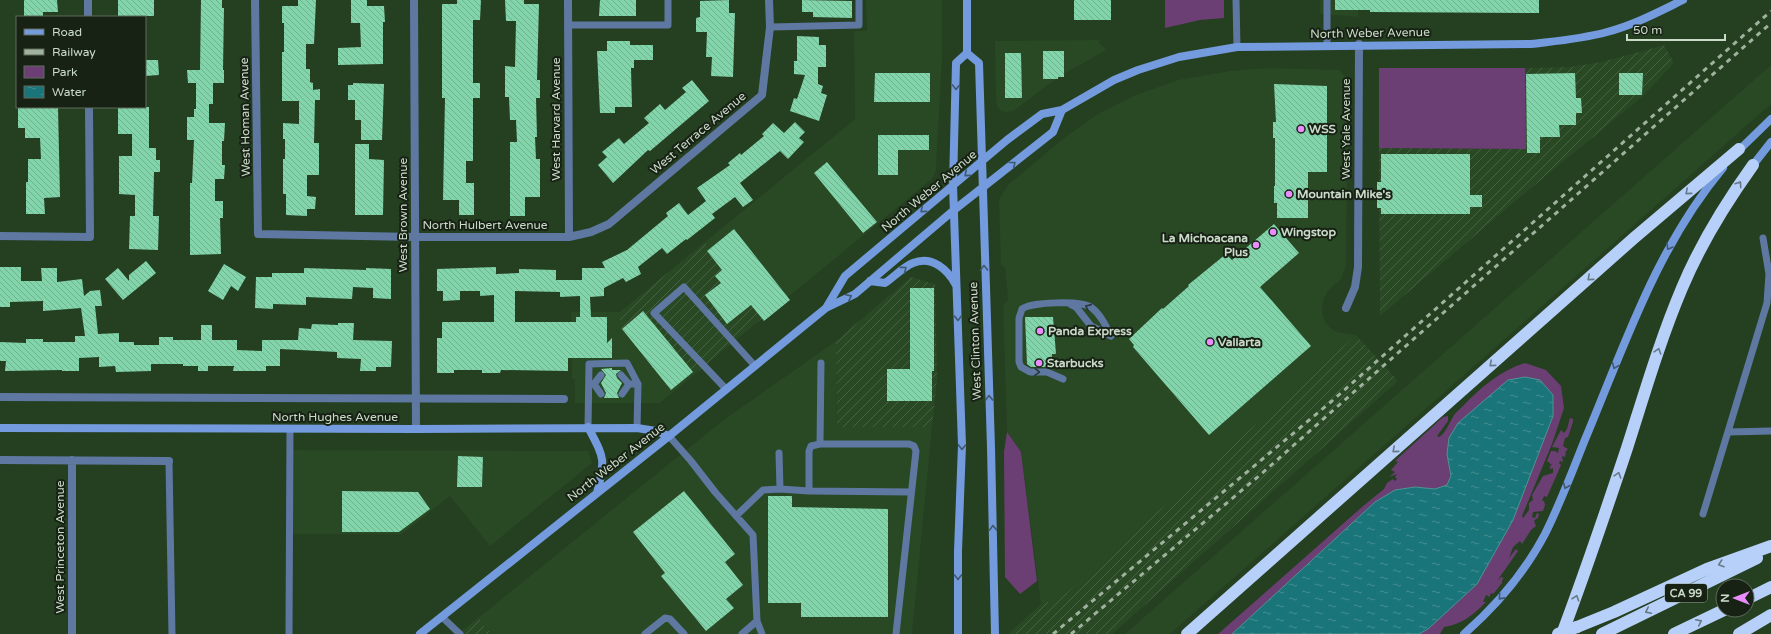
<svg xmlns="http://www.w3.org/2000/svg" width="1771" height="634" font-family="'Varela Round',sans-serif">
<defs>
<pattern id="industrial-furrows" width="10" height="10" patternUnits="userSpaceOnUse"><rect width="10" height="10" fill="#294824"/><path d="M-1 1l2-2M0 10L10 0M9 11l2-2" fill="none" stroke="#476242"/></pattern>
<pattern id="water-ripples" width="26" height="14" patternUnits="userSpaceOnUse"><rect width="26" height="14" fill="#1a757a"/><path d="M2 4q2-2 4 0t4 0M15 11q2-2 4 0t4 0" fill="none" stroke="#458e91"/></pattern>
<pattern id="building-back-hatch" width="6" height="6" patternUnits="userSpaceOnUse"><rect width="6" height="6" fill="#82d4ab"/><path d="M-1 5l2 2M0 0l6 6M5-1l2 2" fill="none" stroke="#71b08f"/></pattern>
</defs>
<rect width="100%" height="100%" fill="#253f21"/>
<path fill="#294824" d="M866 0H942V58L936 170 932 179 765 316 705 242 855 119 854 31H867Z
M1320 0H1358V17L1320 14Z
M1100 40 1098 42 1107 50 1060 76 1013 111 1007 112 1001 111 997 106 996 101 995 41Z
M1771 65V104L1498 345 1170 634H1125Z
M1267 68 1339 70 1348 79 1346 265 1341 279 1328 291 1323 300 1322 311 1324 320 1330 328 1337 332 1356 335 1061 599 1041 604 1021 452 1007 432 1003 306 1008 300 1005 268 1001 265 999 199 1008 185 1064 138 1098 114 1133 96 1178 80 1230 71Z
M571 312H620V327L672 393 660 403H575V379H572Z
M836 341 837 427H932L912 634H491L478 618 721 422Z
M290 450 584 451H588L592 463 490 546 450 496 402 534H291Z"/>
<path fill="url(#industrial-furrows)" d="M1664 45 1674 63 1643 96 1525 193 1380 316 1379 148 1525 149V68L1570 67 1602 62Z
M705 242 765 316 672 393 620 327V312Z
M911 277 935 284 937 379 932 427H837L836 341Z
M1356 335 1398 381 1112 634H1008L1041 604 1061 598Z
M478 618 491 634H458Z"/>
<path fill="#6b3f73" d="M1165 0H1224V18L1200 20 1165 28Z
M1379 68H1525L1526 149 1379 148Z
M1525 363 1546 370 1561 386 1564 408 1552 444 1522 516 1523 518 1529 510V503L1533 500 1532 495 1543 476 1553 473V468L1550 469V466L1552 465 1547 461 1551 451H1555L1558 453 1559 448 1552 447 1561 430 1564 433 1567 429 1570 418 1573 419V422L1568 437 1565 438 1563 446 1568 449 1566 451 1565 457 1562 456 1563 462 1560 461 1559 463 1561 465 1547 497 1544 496 1542 501H1544L1545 505 1543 511 1533 512 1532 517 1535 518 1537 513 1539 514 1538 518 1536 519 1534 521 1536 526 1531 530 1522 544 1520 541 1513 547 1509 558 1516 549 1518 551 1497 581 1501 577 1504 578 1502 580V583L1494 593 1490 594V597L1486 595 1483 602H1486C1472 616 1462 624 1444 627L1440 634H1419L1428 629 1477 584 1447 454 1451 476 1447 485 1435 489 1415 487 1375 502 1232 634H1218L1362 507 1384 489 1387 483 1393 479 1395 481 1397 479 1395 477 1397 474 1389 477 1395 472 1391 470 1398 462 1395 461 1443 417 1448 416V421L1437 436 1439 437C1446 433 1449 423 1453 417 1455 413 1460 409 1463 406 1480 388 1501 370 1525 363Z
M1007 432 1021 452 1037 581 1020 594 1005 577 1004 452Z"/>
<path fill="url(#water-ripples)" stroke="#4f9492" d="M1525 377 1540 380 1553 395V416L1513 520 1477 584 1428 629 1419 634H1232L1375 502 1395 490 1415 487 1435 489 1447 485 1451 476 1447 454 1449 438 1458 423 1508 380Z"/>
<path fill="url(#building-back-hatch)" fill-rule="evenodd" d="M24 0H57L58 12H43V17H24Z
M118 0H154V16H118Z
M201 0H222V8H224L223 70H224V83H213V104H209V123H225L224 141H222V165H225L224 179H215V201H223V218H220L221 254 190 255V183H192L194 140H187V117H194V109H196V83H188L187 70H200Z
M298 0H316L314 44H306V69H310V82L313 83V90L320 89V100H315L314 143H319V175H307V196L316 197 315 209H307V216L286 215V194H283V159H285V139H283V123L299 124V101H282V52H284V23H282V6H298Z
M351 0H367V6H384L385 22H383V64L338 65V48L361 47 360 23H351Z
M457 0H481L480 20H473V83H480V98H473V161H466V183H474V215H459V200H443L445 98H442V4H457Z
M505 0H524V4H539L537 80H540V98H536L537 137H535L536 159H540V197H525V216H510V142H517L516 120H510L509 97H505V66L515 67 516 21H506Z
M600 0H636V16H599Z
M729 0V13H735L733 77 711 76 712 57H706L707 32H696V18L700 17V1Z
M802 0 852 1V18L813 17V12H802Z
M1074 0H1111V20H1074Z
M1335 0H1539V13L1370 12V10H1335Z
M797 36 819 37V45H826V67H818V84L823 86 821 93 827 95 819 121 790 111 794 98 797 99 805 75 794 74V61H797Z
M607 41H630V45H653V60H634V68H631L632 107H615V113H600L597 51H607Z
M1043 51H1064V77H1058V79H1043Z
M1005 53H1021L1022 98H1005Z
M145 60H158L159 75 145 76Z
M875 73H930V102H874Z
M1575 73 1576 98H1581L1582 113H1576V125H1559L1560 137H1540V153H1527L1526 74Z
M1619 73H1643L1642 95H1619Z
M692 80 709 101 650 151 648 150 613 183 598 165 607 157 602 152 619 138 624 144 649 123 644 118 660 104 665 110 686 92 682 88Z
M353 83 384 84 382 140H361V120H355V100H348V85H353Z
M1274 84 1327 86V172H1308V218H1277V203H1274V186H1275V138H1273V122H1276Z
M18 107H58L60 197 44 198 45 214H26V182H28V159H41L40 138H25V128H18Z
M118 107H149V148H156V160H160V172H154L153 216H159L158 250 129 249 130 216H135V195L119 194V156H132V134H118Z
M795 122 805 132 799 138 804 142 788 159 780 151 740 183 753 200 743 207 735 197 712 214 715 218 687 240 686 239 667 254 662 248 638 267 641 274 626 282 623 278 604 288V296L590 297 591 317H607V343L612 338V358H568V371L501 370 500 373H482V370H454V373H437V338H442V322H494V295L480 296V291H460V300L443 301V291H437V269L496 267V274L519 273V269L556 270V280H582V268H605L602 262 627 250 668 216 666 213 679 203 688 215 706 201 697 188 730 165 728 163 740 153 741 155 764 136 762 134 773 123 784 133ZM515 291 560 292V297L580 296V317H576V322H515Z
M878 135H929V150H898V175H878Z
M355 144H369V159L384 160 383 215H355Z
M1381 154H1470V195H1482V207H1470V214H1381V208H1377V182H1381Z
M827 162 877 222 863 233 814 173Z
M1274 224 1299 253 1260 287 1311 346 1209 435 1133 347 1134 345 1129 339 1162 308 1163 309 1189 286 1188 285 1226 254 1232 260Z
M734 229 790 300 764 321 751 305 727 324 705 295 721 283 715 276 722 270 707 251Z
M146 261 156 273 123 300 105 279 118 268 129 281V275Z
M224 264 246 277 238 291 231 286 223 300 208 291Z
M0 267H21V281H42L41 268H57V282L82 279 84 296 90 291 100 290 102 306H95L98 334 119 333V342H134V345H159V337H173V340H201V325H212V340H237V350L262 351V340H298L299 328 311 329 312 324 338 325V323H354L353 340 392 341 391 367H376V371H360L361 359 337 358V352L280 349V366H266V371H233L234 366H208V371H198V366H183V364H151V371L116 372 115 366 99 367V357L79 358V371H62V370L5 371 6 361H0V342L26 343V339H43V342H75V336H85L81 308 43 311V301L10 302V307H0Z
M304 268 366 270V268L391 269V299L373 298V288L353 287 352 299 306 297V305L273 304V309L255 308 256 277H272V273H304Z
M910 288H934V371H932V401H887V369H910Z
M643 311 693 372 671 390 622 329Z
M1025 317H1053L1056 354H1052V369L1047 367H1031L1027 364Z
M612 368V370H621L616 374 617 378 622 383 617 393 619 398H604L606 393 601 383 606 375 601 369Z
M458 456 483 457 482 487H457Z
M342 491 418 492 430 509 399 532H342Z
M684 491 735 554 725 562 743 585 726 599 734 608 706 631 661 576 665 573 633 532Z
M768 496H792V507L888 509V617H801V603H768Z"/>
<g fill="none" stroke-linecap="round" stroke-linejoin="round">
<path stroke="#5f78a2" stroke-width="7" d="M1236 0 1237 47
M1327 0V45
M568 25H668V0
M770 27 859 25V0
M1070 304 1076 307 1091 326 1111 336
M821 363 820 444H909L914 446 916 451 896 634
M621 375 629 384H638
M1063 379 1047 372H1030L1021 367 1019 362V318L1022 309C1030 302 1082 300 1092 308 1101 315 1106 326 1111 336
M589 384H594L601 375
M594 384 601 394
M726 389 654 313 684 287 755 366
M622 394 629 384
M588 427 589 364 627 363 638 384 637 428
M1728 432 1771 431
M669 436 691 461 715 492 753 535 757 621 762 634
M820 444 811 446 809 451V491L911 492
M169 461 172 634
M780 489 809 491
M1703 514 1767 303 1769 274 1763 238
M736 516 763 490 780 489 779 453
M442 617 460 634
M289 634 290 429
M645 634 665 618 670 619 684 634
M742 634 757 621"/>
<path stroke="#5f78a2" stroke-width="8" d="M88 0V17
M255 0 258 234 415 237H569L591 232 609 224 762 95 770 27 769 0
M414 0 416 429
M568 0 569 237
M0 236 90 237 89 107
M1346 308 1355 287 1358 267 1359 44
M0 397 564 399
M0 460 169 461
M72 460V634"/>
<path stroke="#749bde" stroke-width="8" d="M967 0V53L979 63 991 447 995 634
M1736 153 1771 119
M1753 165 1771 142
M870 281 885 283C894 277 903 267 913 263 932 255 948 270 956 285
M826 308 845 276 1007 140 1042 114 1062 110 1114 80 1138 70 1179 57 1237 47 1531 44C1556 41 1582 39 1607 32 1634 25 1658 12 1683 0
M588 427C604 458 606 458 597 493
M0 428 416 429 637 428 656 431 669 436
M420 634 669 436 826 308 855 294 954 210 1053 132 1062 110
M958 634V551L962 445 953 185 956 63 967 53
M1464 634C1496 606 1525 572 1545 534 1560 504 1572 472 1584 442 1624 347 1656 248 1723 168"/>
<path stroke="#b7d0f9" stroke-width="12" d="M1747 599 1771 587
M1577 627 1614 612 1707 569 1771 546
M1187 634 1634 238 1739 149
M1562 634C1585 573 1606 511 1627 448 1644 395 1660 340 1682 288 1700 245 1725 204 1753 165
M1602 634 1757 558
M1674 634 1724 610
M1739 634 1771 615"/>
<path stroke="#9fb29d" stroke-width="3" stroke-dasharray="5 5" stroke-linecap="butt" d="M1053 634 1332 401 1771 11
M1071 634 1260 475 1771 23"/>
<path stroke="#b7d0f9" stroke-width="12" d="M1558 634 1577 627"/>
</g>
<defs><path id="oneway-chevron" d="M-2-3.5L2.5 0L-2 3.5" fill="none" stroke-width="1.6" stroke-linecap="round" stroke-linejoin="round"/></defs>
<g stroke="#41586f">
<use href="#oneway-chevron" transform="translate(956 87) rotate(91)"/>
<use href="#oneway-chevron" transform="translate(1013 164) rotate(-39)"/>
<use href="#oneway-chevron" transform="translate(967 174) rotate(140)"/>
<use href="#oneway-chevron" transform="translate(923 210) rotate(140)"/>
<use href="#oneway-chevron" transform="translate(1669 247) rotate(120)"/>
<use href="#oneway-chevron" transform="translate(984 268) rotate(-92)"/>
<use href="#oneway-chevron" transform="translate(904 269) rotate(-37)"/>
<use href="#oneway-chevron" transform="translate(849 297) rotate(-27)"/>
<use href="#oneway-chevron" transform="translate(958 318) rotate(88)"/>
<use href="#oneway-chevron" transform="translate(1615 366) rotate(112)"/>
<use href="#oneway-chevron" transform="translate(989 398) rotate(-92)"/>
<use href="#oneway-chevron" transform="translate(962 447) rotate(91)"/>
<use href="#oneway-chevron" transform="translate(1566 486) rotate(113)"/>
<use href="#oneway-chevron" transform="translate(993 528) rotate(-92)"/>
<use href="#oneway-chevron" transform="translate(958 577) rotate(90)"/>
<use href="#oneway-chevron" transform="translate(1501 597) rotate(132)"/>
</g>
<g stroke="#677987">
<use href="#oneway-chevron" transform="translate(1739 184) rotate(-56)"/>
<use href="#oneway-chevron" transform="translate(1688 192) rotate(139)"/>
<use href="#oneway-chevron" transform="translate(1590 278) rotate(139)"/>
<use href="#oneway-chevron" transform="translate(1658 351) rotate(-72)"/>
<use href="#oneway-chevron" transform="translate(1492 364) rotate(139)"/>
<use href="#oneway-chevron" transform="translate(1395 450) rotate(139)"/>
<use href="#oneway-chevron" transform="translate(1618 475) rotate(-72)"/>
<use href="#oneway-chevron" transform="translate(1721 564) rotate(161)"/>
<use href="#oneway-chevron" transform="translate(1576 598) rotate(-71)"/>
<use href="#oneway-chevron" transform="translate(1648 611) rotate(154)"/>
<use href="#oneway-chevron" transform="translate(1699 622) rotate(-26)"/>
</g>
<g stroke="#293838">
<use href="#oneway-chevron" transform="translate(1088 307) rotate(-156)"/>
<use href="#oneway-chevron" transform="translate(1037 372) rotate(2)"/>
</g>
<g fill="#ea8dfc" stroke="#172215" stroke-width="1.5">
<circle cx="1301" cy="129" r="4"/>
<circle cx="1289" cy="194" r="4"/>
<circle cx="1273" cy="232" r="4"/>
<circle cx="1256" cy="245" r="4"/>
<circle cx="1040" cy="331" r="4"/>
<circle cx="1210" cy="342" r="4"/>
<circle cx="1039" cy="363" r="4"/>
</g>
<g text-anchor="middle" stroke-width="4" stroke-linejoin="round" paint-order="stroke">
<rect fill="#172215" stroke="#95a493" stroke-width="1" x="1665" y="584" width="42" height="18" rx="3"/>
<g font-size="11" font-weight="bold" fill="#cbdbc9">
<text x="1686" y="597">CA 99</text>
</g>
<g font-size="12" fill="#cbdbc9" stroke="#172215">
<text transform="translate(1370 33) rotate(-1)" y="4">North Weber Avenue</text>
<text transform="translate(245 117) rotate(-91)" y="4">West Homan Avenue</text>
<text transform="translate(556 119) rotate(-90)" y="4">West Harvard Avenue</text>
<text transform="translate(1346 129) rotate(-90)" y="4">West Yale Avenue</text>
<text transform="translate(698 133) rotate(-40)" y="4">West Terrace Avenue</text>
<text transform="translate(929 191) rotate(-40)" y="4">North Weber Avenue</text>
<text transform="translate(403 215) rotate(-90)" y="4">West Brown Avenue</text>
<text x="485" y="229">North Hulbert Avenue</text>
<text transform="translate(975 341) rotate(-92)" y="4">West Clinton Avenue</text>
<text x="335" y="421">North Hughes Avenue</text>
<text transform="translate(616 462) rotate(-38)" y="4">North Weber Avenue</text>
<text transform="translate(60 547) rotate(-90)" y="4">West Princeton Avenue</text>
</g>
<g font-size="12" font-weight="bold" fill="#cbdbc9" stroke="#172215" text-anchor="start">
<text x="1309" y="133">WSS</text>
<text x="1297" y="198">Mountain Mike's</text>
<text x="1281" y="236">Wingstop</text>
<text x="1248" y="242" text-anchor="end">La Michoacana<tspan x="1248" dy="14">Plus</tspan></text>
<text x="1048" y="335">Panda Express</text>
<text x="1218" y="346">Vallarta</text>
<text x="1047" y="367">Starbucks</text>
</g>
</g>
<rect x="16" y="16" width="130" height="92" fill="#172215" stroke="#5f6c5d"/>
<rect x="24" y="29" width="20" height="6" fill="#749bde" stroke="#5f6c5d"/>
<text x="52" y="36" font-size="12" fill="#cbdbc9">Road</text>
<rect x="24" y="49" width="20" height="6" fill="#9fb29d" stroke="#5f6c5d"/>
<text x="52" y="56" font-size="12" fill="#cbdbc9">Railway</text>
<rect x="24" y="66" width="20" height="12" fill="#6b3f73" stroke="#5f6c5d"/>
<text x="52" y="76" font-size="12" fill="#cbdbc9">Park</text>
<rect x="24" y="86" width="20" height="12" fill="url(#water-ripples)" stroke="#5f6c5d"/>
<text x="52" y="96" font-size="12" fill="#cbdbc9">Water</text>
<g transform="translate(1735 598) rotate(270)"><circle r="19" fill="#172215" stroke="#5f6c5d"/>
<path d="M0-3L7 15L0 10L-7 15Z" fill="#ea8dfc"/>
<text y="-6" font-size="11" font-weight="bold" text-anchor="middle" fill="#cbdbc9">N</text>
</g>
<path d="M1627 34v6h98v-6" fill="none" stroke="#cbdbc9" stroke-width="2"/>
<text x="1633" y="34" font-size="12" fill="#cbdbc9" stroke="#172215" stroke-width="3" paint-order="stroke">50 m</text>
</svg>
